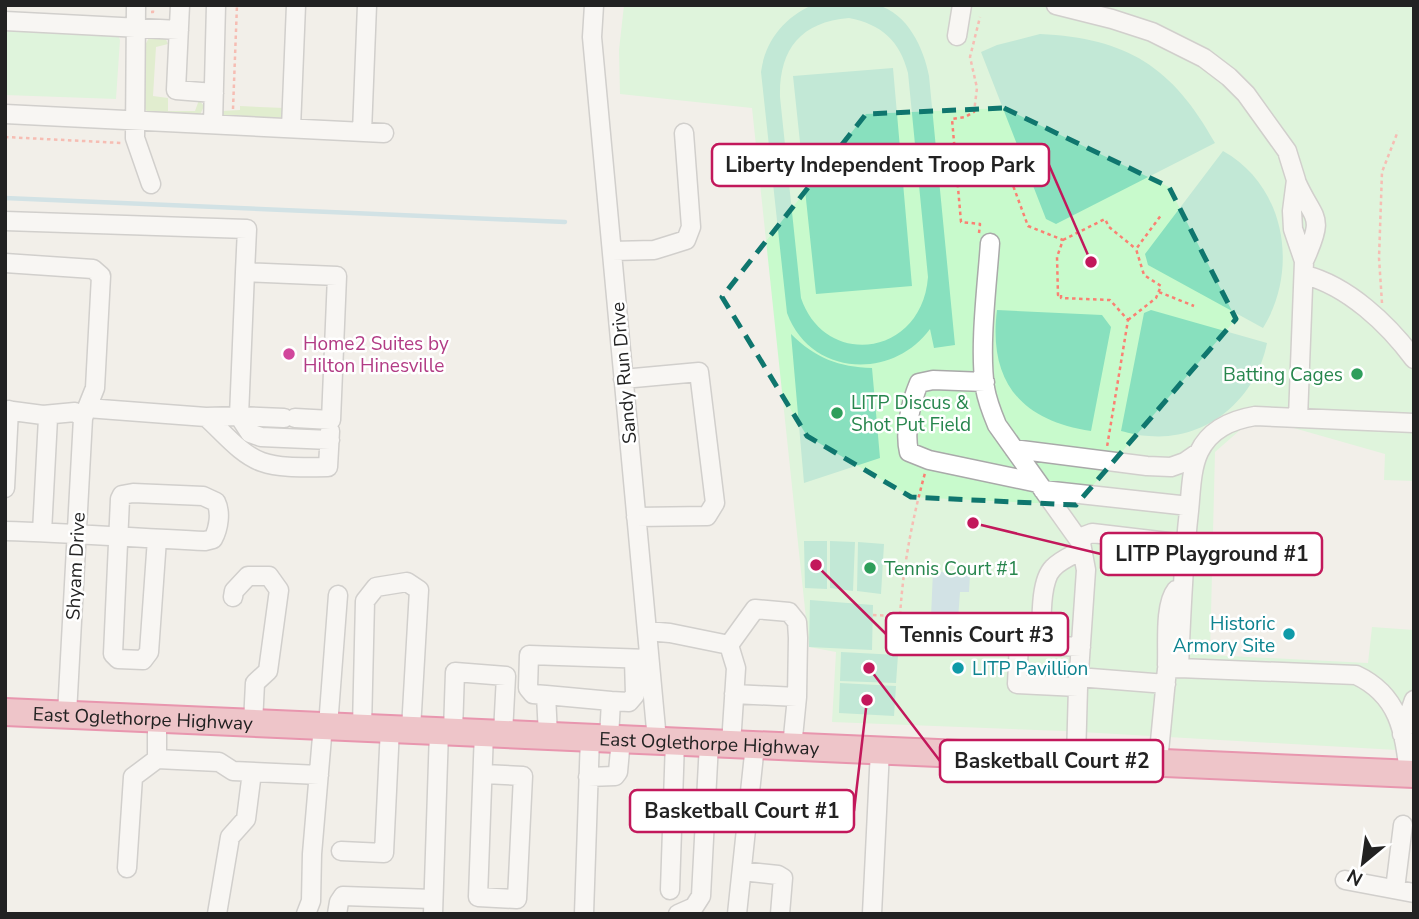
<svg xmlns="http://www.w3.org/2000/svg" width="1419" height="919" font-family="'Nunito Sans',sans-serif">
<rect width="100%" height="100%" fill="#f2efe9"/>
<path fill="#cdebb0" d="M150 36 165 37 168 44 156 47 153 96 168 98V111H195L199 100 204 106 200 115 148 113 142 104 145 45Z
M240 106 284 108 281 117 277 119 225 118 220 115 221 111 240 110Z"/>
<path fill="#c8facc" d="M624 5H1414V481L1384 480 1385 454 1255 417 1215 452 1210 655 1368 663 1372 627 1414 630V751L1064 731 832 722 836 652 809 647 752 108 620 94 619 50Z
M5 31 118 35 120 40 116 99 5 95Z"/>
<path fill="#88e0be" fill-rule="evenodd" d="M812 5C829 5 861 2 877 5 908 13 924 49 929 76L955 345 934 348 930 329C892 381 810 376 787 313L761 72C765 41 784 18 812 5ZM849 18C881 24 900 41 908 73L928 277C922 357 825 369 801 298L780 97C779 50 800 22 849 18Z
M1040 34C1127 38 1173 67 1215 143L1056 224 1046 219 981 52 997 45Z
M893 68 912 286 816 294 793 76Z
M1223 151C1286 186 1299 270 1263 328L1148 265 1145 254Z
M997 310 1102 315 1111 327 1091 431C1021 421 988 381 997 310Z
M1151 310 1267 343C1256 398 1208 441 1149 436 1140 436 1130 433 1121 431L1144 313Z
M791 334C815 358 839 367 872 368L880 458 804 483Z
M804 541H827V589L805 588Z
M830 541 855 542 853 591 830 588Z
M858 542 884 544 881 594 857 591Z
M810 600 873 605 872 650 809 647Z
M841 652 898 655 896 683 840 681Z
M840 683 896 686 894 716 839 713Z"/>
<path fill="#aad3df" d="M933 571 970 575 969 592H960L958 619 931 617Z"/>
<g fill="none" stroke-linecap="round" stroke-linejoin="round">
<path stroke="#aad3df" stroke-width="4.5" d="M5 198 565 222"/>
<defs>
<path id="minor" d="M136 5 135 138 151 184
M180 5 176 90 214 93
M594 5 592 37 657 740
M1056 5 1112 19 1152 32 1204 58 1229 77 1246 94 1287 151 1296 180 1292 211 1293 229 1304 261 1298 418
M5 21 179 30
M957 36 962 5
M5 114 384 133
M213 124 216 5
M291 128 296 5
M362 132 367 5
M1296 181C1314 222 1326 213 1304 261
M5 221 247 229 245 272
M990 243C987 286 979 346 985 388 987 400 992 413 997 425L1081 543 1086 570 1078 687 1076 759
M612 251 654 250 686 240 691 227 684 133
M5 263 93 269 101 276 95 388 83 418 67 714
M1305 275C1348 286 1388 324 1414 359
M623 379 699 372 715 503 707 516 636 517
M985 382 933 380 919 383C911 402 904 431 909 452L929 460 1038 483
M87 408 206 417 239 416 284 418
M5 410 43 415 75 412 83 418
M206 417C223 432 241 455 262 462 282 469 307 467 328 467L330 431
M295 418 331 420 337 276 245 272 239 416 250 433 261 437 330 440
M1014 449 1147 466 1171 467 1185 462 1198 453
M5 488 9 410
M1043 490 1189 506
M5 531C72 533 138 538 205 541L213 539C219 528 221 512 216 502L203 496 133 493 122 495 120 499 113 654 118 659 143 660 149 652 157 539
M42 532 48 418 43 415
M1081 543 1084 536 1092 533 1185 544
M233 597 234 591 248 576H269L279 590 268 671 255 683 253 723
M647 631 670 633 729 645 736 668 731 744
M729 645 755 609 789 612 797 622 798 638 797 697 792 747
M1041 645C1042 625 1039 582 1053 568 1060 560 1073 555 1082 550
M1167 665C1168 645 1164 605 1176 590
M1179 668 1356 675C1399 695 1404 731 1409 773
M1078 677 1166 684
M1078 687 1017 684 1019 644 1081 647
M734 694 797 697
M546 695 611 701
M328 726 338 595
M362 727 365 601 376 587 407 582 419 590 411 729
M453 731 455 672 506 676 503 733
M484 732 478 897 517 899 523 776 484 774
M1402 734 1414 700
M548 735 546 695 533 694 528 688 529 655 649 659
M609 738 611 701 629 702 635 695 634 659
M157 759V718
M1158 762 1167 669 1179 668C1181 616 1183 563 1189 511 1191 492 1191 469 1199 452 1210 429 1231 420 1255 416L1414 423
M588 777 615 776 618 772 621 739
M341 851 384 853 390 728
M127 868 133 777 157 759 219 762 233 771 319 775
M742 871 778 875 783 878 780 914
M1345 880 1414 893
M1395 889 1403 825
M670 890 675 741
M217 914 230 837 246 819 252 772
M306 914 311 901 312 854 323 725
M337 914 339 902 343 896 433 899
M433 914 439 731
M584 914 590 737
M678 914 694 907 701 896 709 743
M737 914 755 745
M872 914 880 750"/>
<g id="highway">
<path id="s1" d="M5 712 1414 774"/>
</g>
</defs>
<use href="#minor" stroke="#a9a9a9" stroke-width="21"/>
<use href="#highway" stroke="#dc2a67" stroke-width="30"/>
<path stroke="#fa8072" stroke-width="2.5" stroke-dasharray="3.5 3.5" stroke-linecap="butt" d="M151 12H153V5
M233 109 237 5
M5 137 122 143
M1011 180 1028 226 1063 240 1057 257 1058 295 1061 294V298L1110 300 1128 320 1107 447
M979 233 980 224 961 222 952 119 965 117 974 112 977 88 970 57 980 17
M1063 240 1105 219 1109 227 1136 249
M1159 292 1194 306
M1382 303 1379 258 1382 172 1398 131
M1128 320 1156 298 1161 286 1144 275 1136 249 1162 214
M873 615 900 616C903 567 912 520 925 473"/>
<use href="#minor" stroke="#fff" stroke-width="18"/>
<use href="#highway" stroke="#e892a2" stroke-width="26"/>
</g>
<path d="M0 0H1419V919H0ZM1004 108 1169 187 1236 319 1076 505 911 497 807 436 722 297 866 114Z" fill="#f2efe9" fill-opacity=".55" fill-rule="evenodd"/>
<path fill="none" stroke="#0f766e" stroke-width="5" stroke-dasharray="14 9" stroke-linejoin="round" d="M1004 108 1169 187 1236 319 1076 505 911 497 807 436 722 297 866 114Z"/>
<circle fill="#d1479c" stroke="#fff" stroke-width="2.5" cx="289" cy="354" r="7"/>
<g fill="#2e9e5b" stroke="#fff" stroke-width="2.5">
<circle cx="1357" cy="374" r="7"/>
<circle cx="837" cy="413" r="7"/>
<circle cx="870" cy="568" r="7"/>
</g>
<g fill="#0f9aa8" stroke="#fff" stroke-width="2.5">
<circle cx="1289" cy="634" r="7"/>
<circle cx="958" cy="668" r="7"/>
</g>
<g text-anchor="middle" stroke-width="5" stroke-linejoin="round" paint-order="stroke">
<g font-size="19" fill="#b23c85" stroke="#fff" text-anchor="start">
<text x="303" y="350">Home2 Suites by<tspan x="303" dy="22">Hilton Hinesville</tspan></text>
</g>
<g font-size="19" fill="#222" stroke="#fff">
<text transform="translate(623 373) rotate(-95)" y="7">Sandy Run Drive</text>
<text transform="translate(75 566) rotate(-87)" y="7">Shyam Drive</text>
<text dy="7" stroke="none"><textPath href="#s1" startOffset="138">East Oglethorpe Highway</textPath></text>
<text dy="7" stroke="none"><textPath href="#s1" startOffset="705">East Oglethorpe Highway</textPath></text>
</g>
<g font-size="19" fill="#27864d" stroke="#fff" text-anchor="start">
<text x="1343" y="381" text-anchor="end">Batting Cages</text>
<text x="851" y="409">LITP Discus &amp;<tspan x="851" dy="22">Shot Put Field</tspan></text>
<text x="884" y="575">Tennis Court #1</text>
</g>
<g font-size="19" fill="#0d838f" stroke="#fff" text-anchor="end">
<text x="1275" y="630">Historic<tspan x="1275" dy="22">Armory Site</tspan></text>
<text x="972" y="675" text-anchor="start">LITP Pavillion</text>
</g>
</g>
<path fill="none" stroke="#c2185b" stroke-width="2.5" d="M1091 262L1049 165M973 523L1101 554M816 565L886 634M869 668L940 761M867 700L854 811"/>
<g fill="#c2185b" stroke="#fff" stroke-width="2.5">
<circle cx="1091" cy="262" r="7"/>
<circle cx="973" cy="523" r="7"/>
<circle cx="816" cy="565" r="7"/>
<circle cx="869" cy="668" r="7"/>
<circle cx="867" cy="700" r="7"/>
</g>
<g fill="#fff" stroke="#c2185b" stroke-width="2.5">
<rect x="712" y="144" width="337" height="42" rx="7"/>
<rect x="1101" y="533" width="221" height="42" rx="7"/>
<rect x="886" y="613" width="182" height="42" rx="7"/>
<rect x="940" y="740" width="223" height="42" rx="7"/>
<rect x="630" y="790" width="224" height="42" rx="7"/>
</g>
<g font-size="21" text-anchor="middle" font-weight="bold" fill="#222">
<text x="880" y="172">Liberty Independent Troop Park</text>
<text x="1212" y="561">LITP Playground #1</text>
<text x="977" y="642">Tennis Court #3</text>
<text x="1052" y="768">Basketball Court #2</text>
<text x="742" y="818">Basketball Court #1</text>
</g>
<rect width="1419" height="919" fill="none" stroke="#222222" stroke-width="14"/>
<g transform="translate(1363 863) rotate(209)" stroke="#ffffff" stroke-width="5" paint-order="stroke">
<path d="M0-5L12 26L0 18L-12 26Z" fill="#222222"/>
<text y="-10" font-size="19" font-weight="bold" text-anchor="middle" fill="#222222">N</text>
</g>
</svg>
